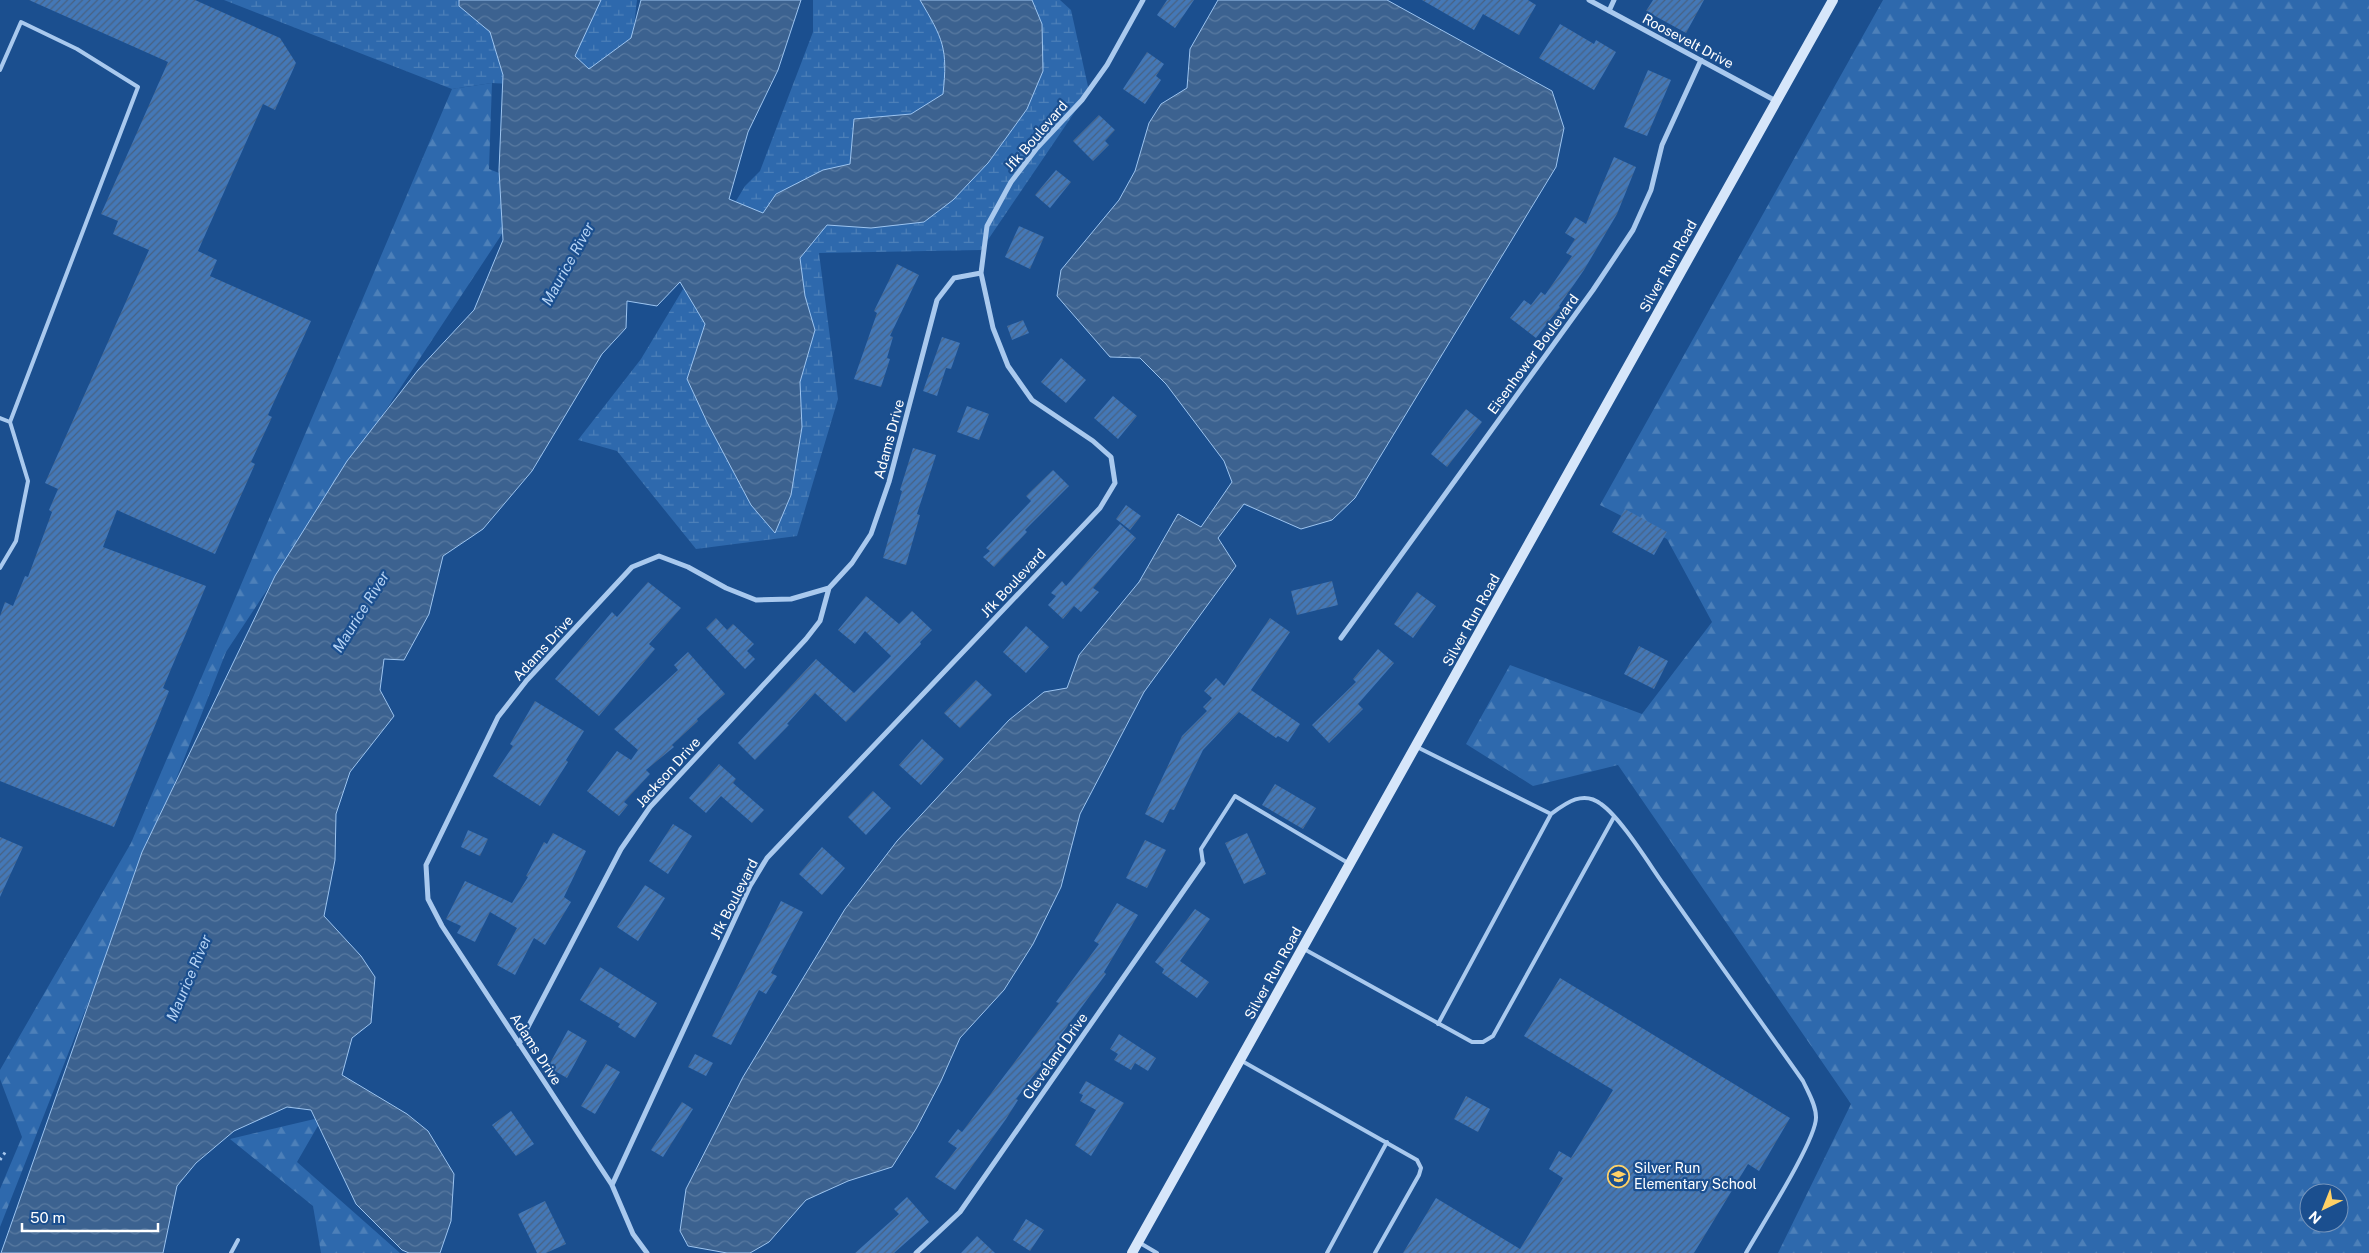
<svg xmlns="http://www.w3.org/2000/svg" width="2369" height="1253" font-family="'Public Sans',sans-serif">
<defs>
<pattern id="forest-firs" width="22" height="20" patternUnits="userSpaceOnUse" patternTransform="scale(1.25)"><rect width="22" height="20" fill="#2e69ad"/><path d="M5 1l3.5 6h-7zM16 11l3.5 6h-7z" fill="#4d80b9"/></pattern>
<pattern id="wetland-marsh" width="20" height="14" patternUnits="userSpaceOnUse" patternTransform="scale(1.25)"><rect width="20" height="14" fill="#2e69ad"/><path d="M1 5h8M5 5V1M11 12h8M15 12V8" fill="none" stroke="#4d80b9"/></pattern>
<pattern id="water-waves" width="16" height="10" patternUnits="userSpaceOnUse" patternTransform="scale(1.25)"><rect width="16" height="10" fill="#3c6290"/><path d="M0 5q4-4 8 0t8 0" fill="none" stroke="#597aa1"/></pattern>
<pattern id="building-hatch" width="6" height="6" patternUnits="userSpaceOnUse" patternTransform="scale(1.25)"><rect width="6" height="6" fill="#4478b7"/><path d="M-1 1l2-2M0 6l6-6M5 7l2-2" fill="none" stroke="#486282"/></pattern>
</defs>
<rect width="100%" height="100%" fill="#1b4f8f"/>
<path fill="url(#forest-firs)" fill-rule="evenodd" d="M1883 0H2369V1253H1778L1851 1104 1618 765 1533 786 1466 744 1510 665 1642 714 1712 622 1667 539 1600 505ZM2309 1193H2339V1223H2309Z
M492 83 489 169 533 187 226 652 0 1227V1189L22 1137 0 1079V1070L131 843 452 89Z
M323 1117 297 1162 400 1253H321L313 1206 230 1139Z"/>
<path fill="url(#wetland-marsh)" d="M224 0H637L630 60 594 88 492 83 452 89Z
M813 0H1060L1071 10 1089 91 981 250 819 253 838 399 797 536 696 549 617 451 578 440 641 359 745 186 760 171 813 32Z"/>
<path fill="url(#water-waves)" stroke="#9cc4f0" d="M459 0H601L575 56 589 69 631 38 641 0H801L778 70 748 132 729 199 763 213 776 194 823 170 850 164 854 119 911 114 943 94C948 48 943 39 920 0H1032L1042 24 1043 71 1027 109 988 163 953 200 924 222 871 228 827 225 800 258 805 296 815 330 800 382 802 427 791 495 775 533 751 505 707 422 687 379 705 324 680 282 657 306 627 301 626 328 602 354 532 471 483 529 443 556 429 614 404 660 384 659 380 690 394 716 350 772 336 814 335 860 324 916 361 956 375 977 371 1023 352 1038 342 1075 407 1114 428 1131 454 1174 451 1221 440 1253H409L402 1250 356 1204 311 1110 287 1107 234 1131 196 1163 177 1186 163 1253H1L142 852 275 576 347 461 418 370 474 310 503 240 499 170 503 75 490 32 459 6Z
M1218 0H1387L1552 91 1564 128 1556 167 1355 498 1332 520 1301 529 1244 504 1218 538 1236 566 1144 692 1080 814 1061 887 1033 944 1004 990 960 1038 941 1081 916 1129 892 1167 848 1181 806 1200 769 1242 750 1253H727L688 1246 680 1231 686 1189 743 1077 845 909 897 841 1009 720 1044 692 1067 688 1079 655 1139 582 1178 514 1201 527 1232 482 1224 461 1166 384 1140 358 1110 357 1057 296 1061 270 1119 200 1135 171 1149 123 1161 104 1187 88 1190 49Z"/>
<path fill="url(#building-hatch)" d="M29 0H195L280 38 296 63 275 110 263 104 198 251 217 260 210 276 311 321 268 415 272 417 251 462 255 464 215 554 117 510 103 547 206 586 163 688 169 691 114 827 0 781V616L5 602 13 606 25 576 28 577 52 512 49 510 58 489 45 483 149 250 113 234 118 221 101 214 168 62Z
M1167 0H1194L1175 28 1157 15Z
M1422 0H1528L1536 5 1519 35 1483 14 1474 30Z
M1653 0H1704L1686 33 1646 11Z
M1560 24 1594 44 1596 40 1616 52 1594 90 1539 58Z
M1147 52 1164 64 1156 76 1161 80 1145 104 1123 89Z
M1648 70 1671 80 1647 136 1624 127Z
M1099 115 1115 130 1105 141 1109 145 1093 161 1073 141Z
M1614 157 1636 167 1617 214 1584 270 1559 306 1560 307 1536 338 1510 318 1524 300 1531 305 1541 292 1545 295 1572 256 1566 253 1575 239 1565 233 1575 217 1586 224Z
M1056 170 1071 182 1050 208 1035 195Z
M1019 226 1044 237 1030 269 1005 257Z
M897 264 919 275 890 336 893 337 887 358 890 359 881 387 854 379 877 313 874 311Z
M1023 320 1029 333 1012 340 1007 326Z
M942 337 960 343 951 369 946 368 937 396 923 391Z
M1061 358 1086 380 1066 403 1041 382Z
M1113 396 1137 416 1118 439 1094 418Z
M967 406 989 414 979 440 957 432Z
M1466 409 1482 422 1447 467 1431 454Z
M913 448 936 455 917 514 920 515 906 565 883 558 902 491 900 490Z
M1053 470 1069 486 1025 530 1027 532 994 567 983 557 990 551 986 548 1031 501 1026 496Z
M1126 505 1141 516 1130 530 1116 519Z
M1625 509 1667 532 1654 555 1612 532Z
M1120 524 1136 538 1093 588 1099 592 1081 612 1074 606 1063 619 1048 605 1056 596 1051 593 1062 581 1066 586Z
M1332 581 1338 605 1297 615 1291 591Z
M648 582 681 608 649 644 655 649 599 716 555 679 612 612 617 617Z
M1417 592 1436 606 1413 638 1394 624Z
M866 596 899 624 912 611 932 630 920 642 921 644 846 722 815 693 787 724 789 725 755 760 738 743 816 659 854 693 891 656 865 631 855 644 838 630Z
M716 618 727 630 733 624 754 644 747 651 755 659 745 669 706 628Z
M1270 618 1290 632 1251 690 1300 724 1288 742 1278 736 1276 738 1239 712 1203 750 1174 810 1170 809 1163 823 1145 814 1182 736 1207 711 1203 707 1212 698 1204 691 1216 678 1224 686Z
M1026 626 1049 647 1026 673 1003 652Z
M1639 646 1668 661 1654 689 1624 674Z
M1378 649 1394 663 1358 704 1363 709 1329 743 1312 725 1356 682 1353 679Z
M688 652 725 694 697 719 698 721 672 745 674 747 646 770 650 774 624 802 628 805 619 816 587 791 617 751 631 760 638 750 614 729 678 670 674 665Z
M976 680 992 695 960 728 944 713Z
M535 701 584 731 566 760 568 762 540 806 493 776 513 746 510 744Z
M922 739 944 759 921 785 899 765Z
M719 764 736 779 733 783 764 810 752 823 721 796 706 813 689 798Z
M1275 784 1316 808 1303 829 1262 805Z
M873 791 891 808 866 835 848 817Z
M673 824 692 836 668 874 649 861Z
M468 830 488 839 480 856 461 847Z
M553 833 586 851 564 897 571 902 545 945 534 938 515 975 497 965 517 928 490 912 475 942 457 933 461 926 446 919 465 881 512 903 528 877 526 876 544 842 547 844Z
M1247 833 1266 874 1244 884 1225 843Z
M0 837 23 847 0 897Z
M1145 840 1166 850 1147 888 1126 878Z
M822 847 845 868 822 895 799 874Z
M645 885 665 898 638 941 617 927Z
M781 901 803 912 771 973 777 976 766 994 759 990 731 1045 712 1036Z
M1117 903 1138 915 1104 972 1106 974 1061 1035 1063 1037 1016 1099 1018 1100 1006 1119 955 1190 935 1177 957 1148 948 1142 958 1129 962 1132 1059 1003 1056 1002 1099 944 1094 941Z
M1195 909 1210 919 1180 961 1209 982 1197 998 1162 973 1164 969 1155 962Z
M600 967 657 1003 635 1038 618 1027 620 1024 580 1000Z
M1560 978 1790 1118 1759 1171 1748 1164 1694 1253H1403L1436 1198 1520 1249 1563 1178 1549 1169 1559 1151 1571 1158 1613 1090 1524 1036Z
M568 1030 587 1041 567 1078 548 1067Z
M1119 1034 1156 1058 1148 1071 1135 1063 1131 1070 1114 1060 1118 1054 1110 1049Z
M695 1054 713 1063 706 1076 688 1067Z
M606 1064 620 1072 595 1114 581 1106Z
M1086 1081 1124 1103 1091 1156 1075 1145 1096 1110 1080 1101 1083 1095 1079 1093Z
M1466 1096 1490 1109 1478 1132 1454 1119Z
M682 1102 693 1109 663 1157 651 1150Z
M511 1111 534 1144 516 1156 492 1125Z
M907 1197 929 1222 894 1253H855L899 1214 894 1209Z
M545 1201 566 1244 546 1253H537L518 1214Z
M1026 1219 1044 1230 1030 1251 1013 1240Z
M977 1236 995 1253H961Z"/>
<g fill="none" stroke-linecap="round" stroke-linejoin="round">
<path stroke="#a9c9ee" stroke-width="3" stroke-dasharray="2.5 4" stroke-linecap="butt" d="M0 1160 6 1151"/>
<path stroke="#a9c9ee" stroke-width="4" d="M0 70 21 22 77 49 138 87 10 422 0 418
M0 568 16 541 28 481 10 422
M1417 747 1551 814
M1203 863 1201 849 1235 796 1348 863
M1304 949 1472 1042H1483L1493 1036 1614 817
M1438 1024 1551 814C1566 803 1583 790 1601 804 1621 818 1649 864 1664 885 1710 951 1757 1016 1803 1081 1808 1092 1816 1105 1816 1117 1817 1139 1760 1228 1746 1253
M1242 1061 1417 1160 1421 1168 1419 1175 1375 1253
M1140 1243 1157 1253
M231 1253 238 1240
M1327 1253 1387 1142"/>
<path stroke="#a9c9ee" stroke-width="5" d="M1589 0 1776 101
M1609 11 1614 0
M1341 638 1593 290 1633 230 1651 190 1662 145 1701 60
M519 1044 621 849 650 807 806 639 820 621 829 588
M612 1185 750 886 767 858 1100 508 1115 483 1111 457 1093 441 1032 400 1008 366 993 328 981 273 987 226 1011 182 1037 148 1082 100 1107 65 1143 0
M647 1253 633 1234 612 1185 442 926 428 899 426 865 498 717 527 680 632 567 659 556 688 567 726 588 756 600 791 599 829 588 852 563 871 534 889 482 937 300 954 278 981 273
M916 1253 960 1212 1203 863"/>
<path stroke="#d6e6fa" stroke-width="10" d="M1132 1253 1833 0"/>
</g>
<defs>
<symbol id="school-ring" viewBox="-11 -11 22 22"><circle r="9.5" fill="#1b4f8f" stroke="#ffd166" stroke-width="1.5"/><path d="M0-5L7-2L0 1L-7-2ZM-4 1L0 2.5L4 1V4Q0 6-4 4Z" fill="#ffd166"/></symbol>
</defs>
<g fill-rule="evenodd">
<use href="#school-ring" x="1606" y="1164" width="25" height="25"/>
</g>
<g text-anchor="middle" stroke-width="4.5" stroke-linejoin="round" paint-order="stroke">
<g font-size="14" fill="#fff" stroke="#1b4f8f">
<text transform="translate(1688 41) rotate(28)" y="5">Roosevelt Drive</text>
<text transform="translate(1036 136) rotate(-49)" y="5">Jfk Boulevard</text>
<text transform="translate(1668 266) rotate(-61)" y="5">Silver Run Road</text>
<text transform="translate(1533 354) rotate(-54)" y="5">Eisenhower Boulevard</text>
<text transform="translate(889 439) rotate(-75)" y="5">Adams Drive</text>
<text transform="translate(1013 583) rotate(-47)" y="5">Jfk Boulevard</text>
<text transform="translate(1471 620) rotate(-61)" y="5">Silver Run Road</text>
<text transform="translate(543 648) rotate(-48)" y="5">Adams Drive</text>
<text transform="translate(668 772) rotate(-48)" y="5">Jackson Drive</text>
<text transform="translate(734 899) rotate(-63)" y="5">Jfk Boulevard</text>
<text transform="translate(1273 973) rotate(-61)" y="5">Silver Run Road</text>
<text transform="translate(536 1049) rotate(57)" y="5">Adams Drive</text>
<text transform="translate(1055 1056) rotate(-55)" y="5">Cleveland Drive</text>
</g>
<g font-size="14" fill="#fff" stroke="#1b4f8f" text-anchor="start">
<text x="1634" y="1173">Silver Run<tspan x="1634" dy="16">Elementary School</tspan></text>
</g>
<g font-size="15" font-style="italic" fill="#b5d3f5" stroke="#1b4f8f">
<text transform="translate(568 264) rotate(-61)" y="5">Maurice River</text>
<text transform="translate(361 612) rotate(-58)" y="5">Maurice River</text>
<text transform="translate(189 978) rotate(-67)" y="5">Maurice River</text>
</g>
</g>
<g transform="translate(2324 1208) rotate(223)"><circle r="24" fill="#1b4f8f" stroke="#7695bc"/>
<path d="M0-4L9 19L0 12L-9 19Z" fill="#ffd166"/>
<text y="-8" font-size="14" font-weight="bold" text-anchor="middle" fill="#ffffff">N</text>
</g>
<path d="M22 1223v8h136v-8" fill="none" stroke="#ffffff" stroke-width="2.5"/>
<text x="30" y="1223" font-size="15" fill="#ffffff" stroke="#1b4f8f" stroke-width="4" paint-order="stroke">50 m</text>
</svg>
